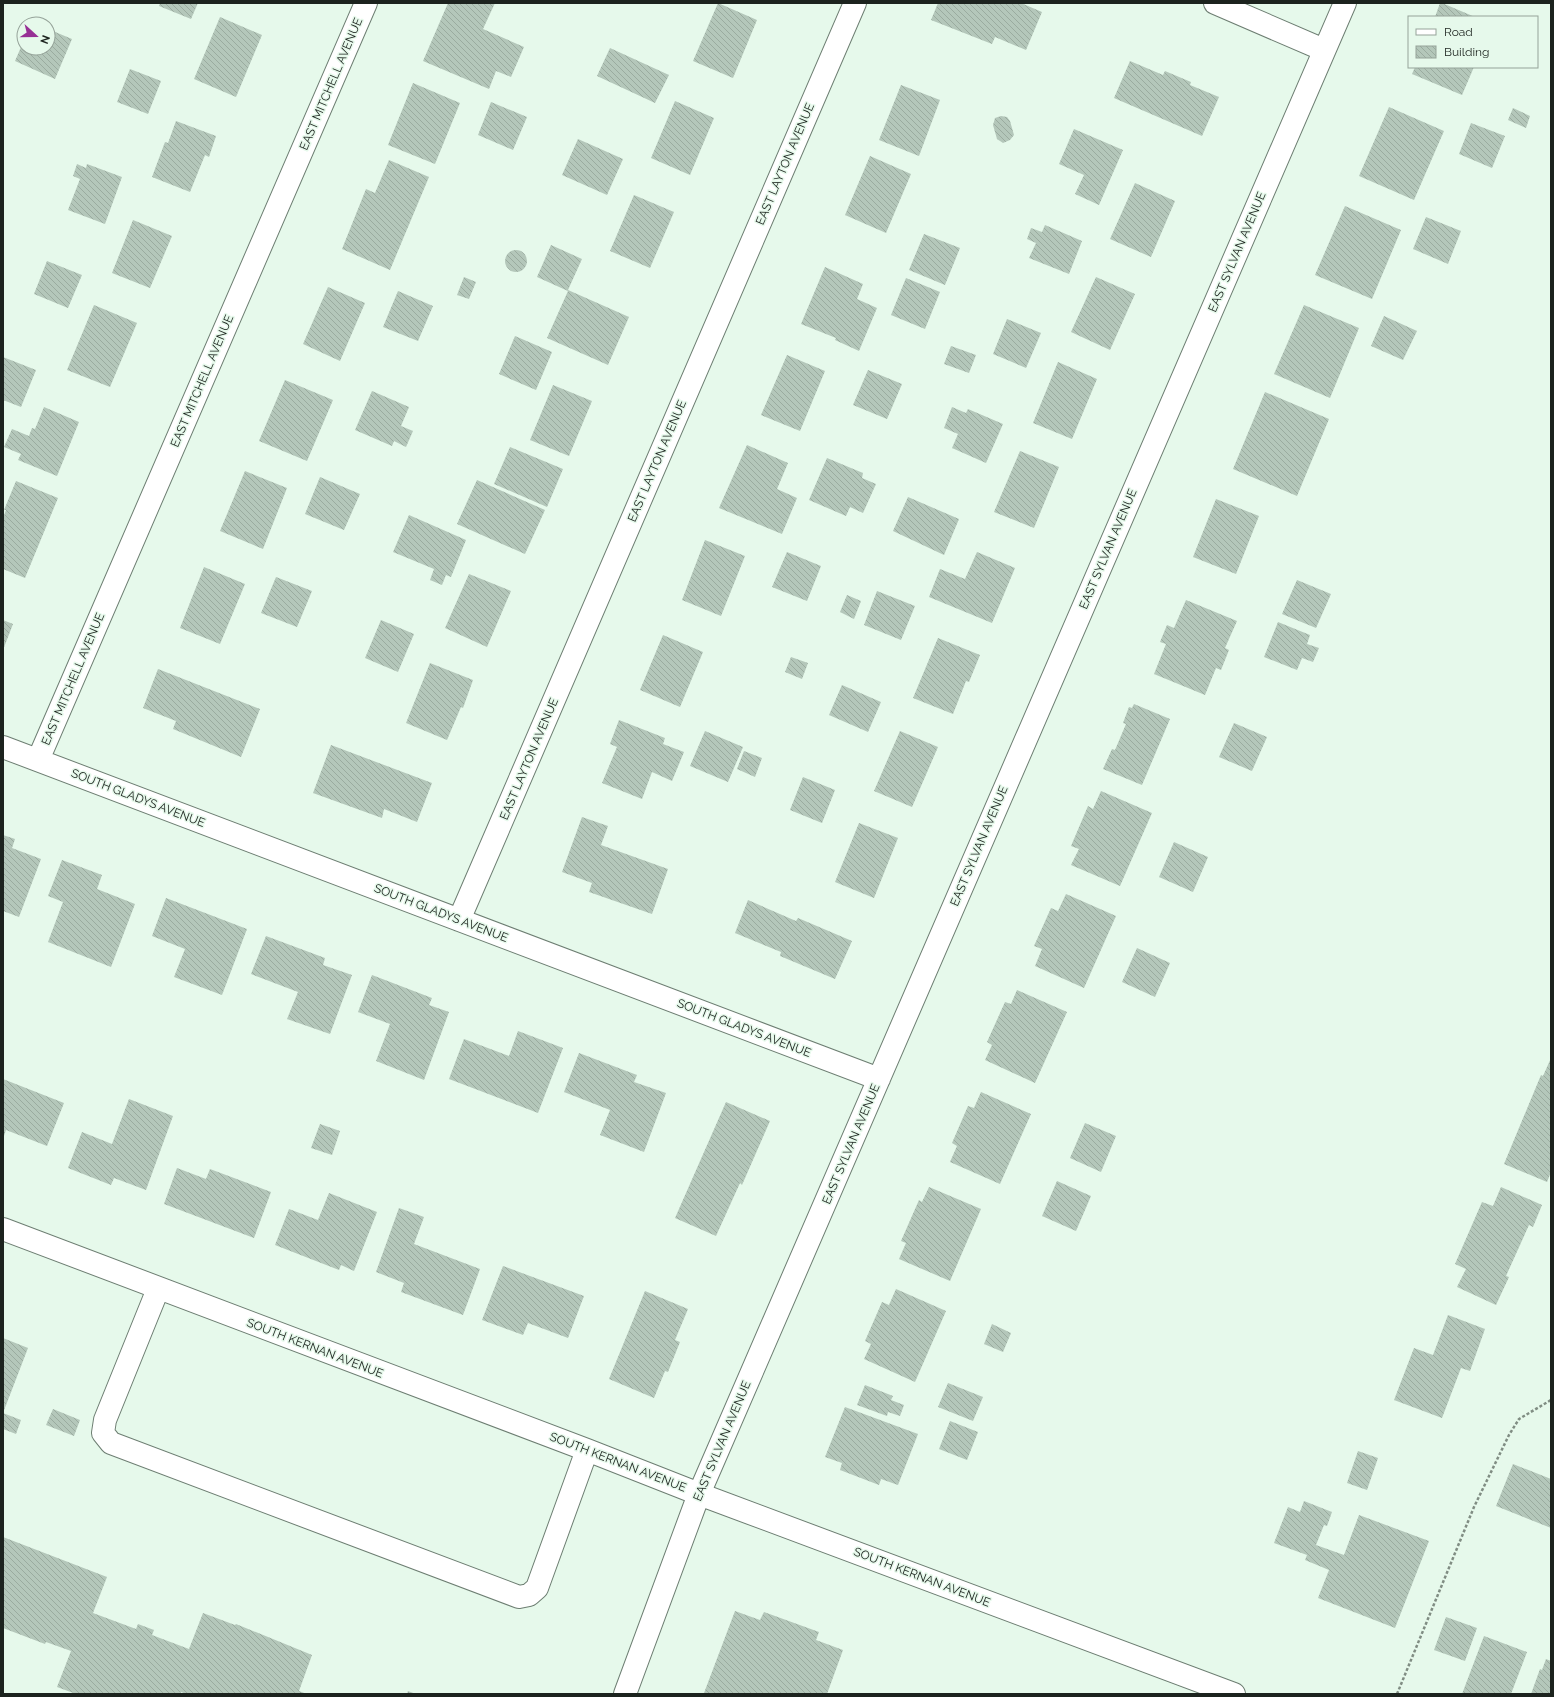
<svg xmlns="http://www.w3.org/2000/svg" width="1554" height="1697" font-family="Raleway,sans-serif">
<defs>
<pattern id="building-back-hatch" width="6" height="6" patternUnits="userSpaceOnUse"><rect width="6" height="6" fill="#b4c7ba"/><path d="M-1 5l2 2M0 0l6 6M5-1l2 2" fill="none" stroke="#9aab9f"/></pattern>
</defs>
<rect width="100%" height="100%" fill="#e6f9eb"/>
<path fill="url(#building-back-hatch)" d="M160 3H198L191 19 159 6Z
M448 3H495L483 29 524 47 511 77 496 71 489 89 423 61Z
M718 3 757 20 733 78 693 61Z
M938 3H1021L1042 12 1026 50 995 37 992 44 931 20Z
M1440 3H1442L1475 17H1435Z
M220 17 262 35 236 97 194 79Z
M48 29 72 39 55 79 15 61 24 40V48H48Z
M610 48 669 75 655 103 597 76Z
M1130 61 1163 75 1165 71 1191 82 1190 85 1219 97 1202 136 1114 98Z
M1415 67H1474L1462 95 1412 74Z
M130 69 161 81 148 114 117 102Z
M413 83 460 103 435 164 388 145Z
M901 85 940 100 919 156 879 140Z
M675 101 714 118 690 175 651 158Z
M491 102 527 117 513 150 478 135Z
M1389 107 1444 131 1414 200 1359 176Z
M1513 108 1530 116 1526 128 1508 120Z
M1001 116 1007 117 1010 121 1014 135 1010 140 1003 143 997 139 993 125 995 118Z
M176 121 216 136 209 157 205 155 190 192 152 177 165 142 168 143Z
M1471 123 1505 136 1492 168 1459 154Z
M1074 129 1123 150 1099 205 1075 194 1084 175 1059 164Z
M578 139 623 159 607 195 562 175Z
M870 156 911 174 886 233 845 215Z
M389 160 429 177 390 270 342 249 366 189 375 193Z
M77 164 86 168 87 164 122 177 105 224 68 210 80 179 73 176Z
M1135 183 1175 201 1151 257 1110 239Z
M634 195 674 212 650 268 610 251Z
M1345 206 1401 230 1372 299 1315 275Z
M1426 217 1461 231 1448 264 1413 249Z
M133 220 172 236 150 288 112 273Z
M1045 225 1082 241 1069 274 1029 258 1036 243 1027 239 1031 228 1042 232Z
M924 234 960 248 945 285 909 270Z
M551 245 582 259 568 290 629 317 608 365 547 338 568 291 537 277Z
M505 261a11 11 0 1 1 22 0a11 11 0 1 1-22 0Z
M47 261 82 275 68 308 34 294Z
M825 267 863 284 857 299 877 308 859 351 835 340 836 338 801 324Z
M464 277 476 282 469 299 457 295Z
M1096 277 1135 294 1110 350 1071 332Z
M906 278 940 292 925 329 891 315Z
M328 287 365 303 340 361 303 344Z
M398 291 433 306 418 341 383 327Z
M94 305 137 323 110 387 67 370Z
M1304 305 1359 328 1330 398 1274 374Z
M1384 316 1417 331 1403 360 1371 346Z
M1007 319 1041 333 1026 368 993 354Z
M515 336 552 352 536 390 499 374Z
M951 346 976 355 969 373 944 364Z
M787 355 825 371 800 431 761 415Z
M3 357 36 370 21 407 3 400Z
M1058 362 1097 379 1072 439 1033 423Z
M868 370 902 384 887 419 853 405Z
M285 380 333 400 307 461 259 441Z
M553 385 592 401 569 456 530 440Z
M372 391 409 407 401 426 413 431 406 447 394 441 392 446 355 430Z
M1265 392 1329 419 1297 496 1233 469Z
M44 407 79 422 57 476 18 460 21 454 4 447 12 429 29 436 32 428 35 429Z
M952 407 966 413 968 409 1003 424 986 463 952 448 958 434 944 428Z
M747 445 788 463 777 489 797 498 782 534 719 508Z
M510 447 563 469 547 507 494 484Z
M1020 451 1059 467 1034 528 994 512Z
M827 458 863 473 862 478 876 484 863 513 850 507 846 516 809 500Z
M245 471 287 488 263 549 220 531Z
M320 477 360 494 344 530 305 514Z
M477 480 545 510 525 554 457 524Z
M16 481 58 498 25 578 3 569V518L6 510H4Z
M908 497 959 519 944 555 893 531Z
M1216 499 1259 516 1236 574 1193 557Z
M409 515 466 540 451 577 446 575 442 585 430 580 434 569 393 552Z
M705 540 745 556 721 616 682 600Z
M787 552 821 566 807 601 772 587Z
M977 552 1015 568 992 623 929 597 940 569 965 579Z
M204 567 245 584 220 644 180 628Z
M469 574 511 591 487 647 445 628Z
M276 577 312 591 297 627 261 613Z
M1297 580 1331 594 1316 628 1282 614Z
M877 591 915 606 901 640 864 625Z
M847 595 861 601 854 619 840 612Z
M1186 600 1237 621 1225 648 1229 650 1221 670 1216 668 1205 695 1154 674 1166 644 1160 642 1167 625 1174 628Z
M3 620 13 624 3 650Z
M381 620 414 634 398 672 365 658Z
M1278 622 1310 635 1307 644 1319 648 1313 662 1302 658 1297 670 1264 657Z
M663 635 703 652 680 707 640 690Z
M938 638 980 655 969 682 966 681 953 714 913 698Z
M791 657 808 663 802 679 785 672Z
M430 663 473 680 463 708 461 707 447 740 406 723Z
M158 669 260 709 241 757 173 729 176 721 143 708Z
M842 685 881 702 868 732 829 715Z
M1134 704 1170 719 1142 785 1103 769 1112 749 1115 750 1126 724 1123 723 1129 707 1132 708Z
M619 720 665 738 663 744 684 752 672 781 652 772 642 799 602 783 617 747 610 744Z
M1234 723 1267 737 1252 771 1219 757Z
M705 731 743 747 728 782 690 766Z
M900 731 938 747 912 807 874 791Z
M331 745 432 783 417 822 384 809 382 818 313 793Z
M744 751 762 758 755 777 737 769Z
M803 777 835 790 822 823 790 810Z
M1101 791 1152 813 1120 886 1071 865 1079 849 1071 846 1088 806 1093 809Z
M582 817 608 826 601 845 668 869 652 914 589 892 592 883 562 872Z
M859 823 898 838 874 898 835 882Z
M3 835 15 839 12 848 41 859 19 917 3 911Z
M1174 842 1208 857 1193 892 1159 877Z
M62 860 102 875 97 889 135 904 111 967 48 942 63 902 48 896Z
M1066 894 1116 916 1084 988 1035 966 1042 949 1034 946 1051 908 1058 911Z
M166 898 247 929 222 995 174 977 185 949 152 936Z
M748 900 796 921 798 918 852 941 835 979 780 956 781 952 735 933Z
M266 936 325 958 323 965 352 975 330 1034 287 1019 298 992 251 974Z
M1137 948 1170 963 1155 997 1122 982Z
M372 975 432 998 429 1005 449 1012 424 1080 376 1061 390 1024 358 1012Z
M1017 990 1067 1012 1035 1083 985 1060 992 1045 987 1042 1005 1002 1011 1004Z
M518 1031 563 1048 538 1113 449 1079 464 1039 509 1056Z
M579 1053 637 1075 634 1082 666 1093 644 1152 600 1135 610 1110 564 1092Z
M1551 1058V1172L1547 1182 1504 1164 1541 1075 1543 1076Z
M3 1079 64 1103 47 1146 6 1130 3 1139Z
M981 1092 1031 1114 1000 1184 950 1162 957 1146 952 1143 968 1106 974 1108Z
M129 1099 173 1116 146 1190 114 1178 111 1185 68 1168 82 1132 112 1144Z
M726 1102 770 1121 742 1185 740 1183 716 1236 675 1218Z
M1085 1123 1116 1136 1101 1172 1070 1158Z
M320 1124 340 1131 332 1155 311 1148Z
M177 1168 206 1179 210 1169 271 1192 254 1238 164 1204Z
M1057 1181 1091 1196 1076 1231 1042 1216Z
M929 1187 981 1209 950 1281 899 1259 906 1243 901 1241 919 1200 922 1202Z
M1501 1187 1542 1205 1533 1227 1529 1225 1506 1276 1509 1277 1496 1305 1457 1287 1466 1269 1455 1264 1482 1202 1493 1206Z
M329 1193 377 1212 354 1271 341 1265 339 1270 275 1245 289 1209 318 1220Z
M399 1208 424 1217 414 1244 480 1269 463 1315 401 1292 404 1283 376 1272Z
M503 1266 584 1296 568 1338 528 1323 523 1335 482 1320Z
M896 1289 946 1311 915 1382 864 1359 871 1344 865 1341 882 1302 889 1305Z
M645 1291 688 1309 675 1340 680 1342 668 1372 665 1371 654 1398 609 1379Z
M1448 1315 1485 1329 1470 1371 1461 1368 1442 1418 1394 1400 1414 1348 1433 1355Z
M992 1324 1011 1333 1003 1352 984 1344Z
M3 1338 28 1348 3 1413 21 1420 16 1434 3 1429Z
M948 1383 983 1397 973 1421 938 1407Z
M865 1385 893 1396 891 1400 904 1405 900 1416 888 1412 887 1416 857 1405Z
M845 1407 918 1434 898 1485 881 1479 879 1485 840 1470 842 1463 825 1457Z
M53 1409 80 1420 74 1436 46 1425Z
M950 1421 978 1432 967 1460 939 1449Z
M1358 1451 1378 1458 1367 1490 1347 1483Z
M1513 1464 1551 1479V1528L1496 1506Z
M1304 1501 1332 1512 1327 1526 1324 1525 1316 1545 1344 1555 1359 1515 1429 1541 1395 1628 1318 1598 1329 1570 1305 1560 1307 1555 1274 1543 1288 1507 1300 1512Z
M3 1537 107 1577 93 1613 136 1629 138 1624 154 1630 152 1635 189 1649 203 1613 235 1625 236 1624 312 1655 299 1691 307 1694H186L181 1692 180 1694H76L57 1687 71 1651 46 1642 45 1644 3 1628Z
M735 1611 760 1620 764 1612 819 1632 816 1640 843 1650 827 1694H707L704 1693Z
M1446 1617 1477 1628 1465 1661 1434 1650Z
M1484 1636 1527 1652 1511 1694H1462Z
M1546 1659 1551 1661V1694H1531L1540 1669 1542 1670Z
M408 1691 416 1694H407Z"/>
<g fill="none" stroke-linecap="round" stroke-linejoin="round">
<defs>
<path id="minor" d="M1215 3 1324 50
M3 747 879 1079
M38 760 366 3
M459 920 855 3
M3 1229 587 1450 699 1494 1234 1694
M158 1289 105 1420 103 1433 111 1443 519 1597 529 1595 537 1588 587 1450
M625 1694 699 1494 1345 3"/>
</defs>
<use href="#minor" stroke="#6d7e72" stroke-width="24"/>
<path stroke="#808d83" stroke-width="2.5" stroke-dasharray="3 2" stroke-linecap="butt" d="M1397 1694 1474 1507 1509 1435 1519 1419 1551 1400"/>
<use href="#minor" stroke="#fff" stroke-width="22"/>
</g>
<g text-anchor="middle" stroke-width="3" stroke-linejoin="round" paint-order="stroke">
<g font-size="12" fill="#1c231e" stroke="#e6f9eb">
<text transform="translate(331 84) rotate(-67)" y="4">EAST MITCHELL AVENUE</text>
<text transform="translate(785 164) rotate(-67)" y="4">EAST LAYTON AVENUE</text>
<text transform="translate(1237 252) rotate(-67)" y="4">EAST SYLVAN AVENUE</text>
<text transform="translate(202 381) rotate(-67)" y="4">EAST MITCHELL AVENUE</text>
<text transform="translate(657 461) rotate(-67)" y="4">EAST LAYTON AVENUE</text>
<text transform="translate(1108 549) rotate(-67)" y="4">EAST SYLVAN AVENUE</text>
<text transform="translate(73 679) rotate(-67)" y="4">EAST MITCHELL AVENUE</text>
<text transform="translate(529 759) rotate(-67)" y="4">EAST LAYTON AVENUE</text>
<text transform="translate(138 798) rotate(21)" y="4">SOUTH GLADYS AVENUE</text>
<text transform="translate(979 846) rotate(-67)" y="4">EAST SYLVAN AVENUE</text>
<text transform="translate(441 913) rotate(21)" y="4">SOUTH GLADYS AVENUE</text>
<text transform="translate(744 1028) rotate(21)" y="4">SOUTH GLADYS AVENUE</text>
<text transform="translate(851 1144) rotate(-67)" y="4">EAST SYLVAN AVENUE</text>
<text transform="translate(315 1348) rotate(21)" y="4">SOUTH KERNAN AVENUE</text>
<text transform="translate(722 1441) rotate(-67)" y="4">EAST SYLVAN AVENUE</text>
<text transform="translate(618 1462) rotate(21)" y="4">SOUTH KERNAN AVENUE</text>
<text transform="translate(922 1577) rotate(21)" y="4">SOUTH KERNAN AVENUE</text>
</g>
</g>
<rect width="1554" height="1697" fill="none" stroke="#1c231e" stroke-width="8"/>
<rect x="1408" y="16" width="130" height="52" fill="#e6f9eb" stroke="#95a399"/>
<rect x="1416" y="29" width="20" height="6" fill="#ffffff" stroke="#95a399"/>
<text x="1444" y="36" font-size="12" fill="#1c231e">Road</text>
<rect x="1416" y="46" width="20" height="12" fill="url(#building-back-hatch)" stroke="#95a399"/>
<text x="1444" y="56" font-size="12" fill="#1c231e">Building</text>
<g transform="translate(36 36) rotate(111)"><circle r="19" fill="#e6f9eb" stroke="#95a399"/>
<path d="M0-3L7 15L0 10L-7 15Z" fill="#973095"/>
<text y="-6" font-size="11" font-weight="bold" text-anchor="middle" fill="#1c231e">N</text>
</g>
</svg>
